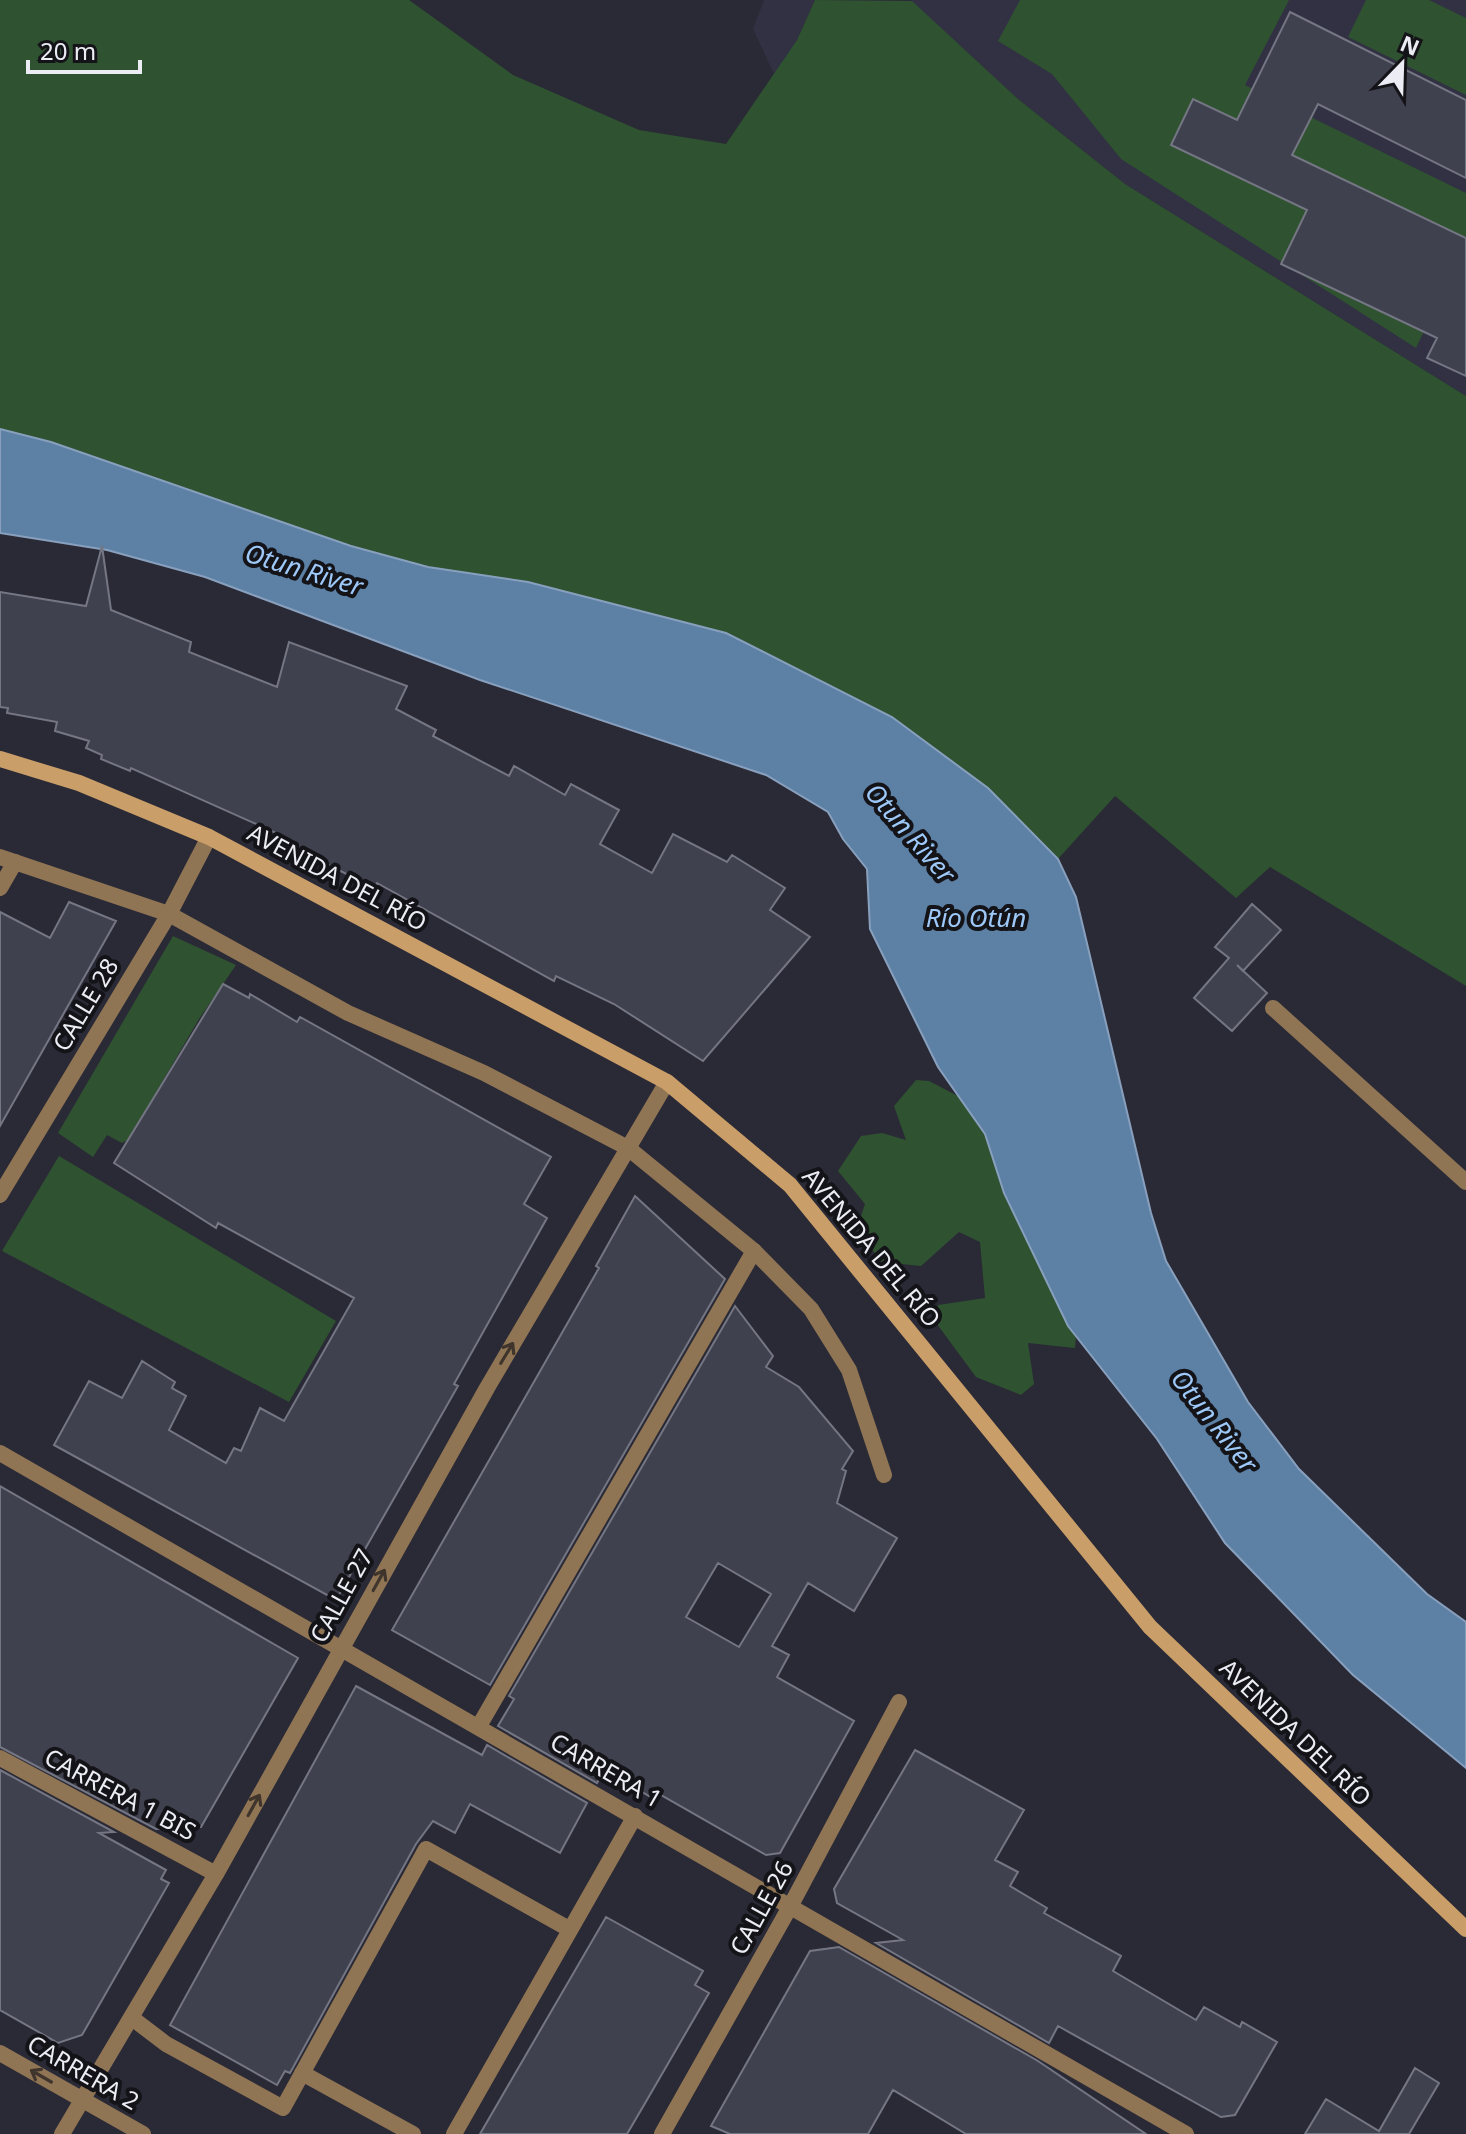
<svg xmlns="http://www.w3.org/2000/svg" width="1466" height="2134" font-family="'Noto Sans',sans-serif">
<rect width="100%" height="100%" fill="#2a2a36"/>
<path fill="#313143" d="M764 0H815L797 40 774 74 753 29Z
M910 0H1466V396L1125 184 1018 99Z"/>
<path fill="#2f5231" d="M0 0H409L513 75 639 130 726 144 797 40 815 0 912 1 1018 99 1125 184 1466 396V986L1270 867 1236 898 1115 796 1058 859 988 788 892 717 726 633 528 582 428 567 351 546 51 442 0 429Z
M1020 0H1289L1245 85 1466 193V243L1416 348 1121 159 1052 74 998 41Z
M1366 0H1429L1466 18V95L1348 37Z
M173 936 236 965 199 1019 128 1140 122 1143 107 1135 93 1157 58 1133Z
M916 1080 929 1081 977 1106 1076 1332 1075 1348 1028 1343 1034 1384 1021 1395 976 1377 934 1320 938 1305 985 1298 980 1242 959 1232 921 1266 881 1262 857 1228 865 1204 838 1171 861 1136 882 1133 906 1140 894 1106Z
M59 1156 336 1321 289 1402 2 1251Z"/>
<path fill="#5d80a5" stroke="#88a0bd" stroke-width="2" d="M0 429 51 442 351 546 428 567 528 582 726 633 892 717 988 788 1058 859 1076 897 1151 1213 1166 1261 1248 1402 1299 1469 1427 1594 1466 1622V1768L1353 1675 1225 1543 1157 1439 1068 1326 1004 1193 985 1134 938 1067 870 929 867 869 843 839 828 812 766 775 480 680 205 577 107 550 0 533Z"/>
<path fill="#40414e" stroke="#757684" stroke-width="2" fill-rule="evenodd" d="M1290 12 1466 100V178L1318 104 1292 155 1466 238V376L1427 358 1437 338 1281 264 1307 210 1171 145 1193 99 1237 120Z
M102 546 111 610 191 642 189 652 277 687 289 642 407 686 396 709 436 730 433 736 509 776 514 766 565 795 571 784 619 810 600 844 652 873 673 834 727 862 732 855 785 888 770 910 810 937 703 1061 614 1004 556 976 554 981 377 883 374 888 283 842 285 837 131 768 130 771 101 759 102 755 86 748 89 741 55 731 57 722 7 713 8 708 0 707V592L86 606Z
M69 902 116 921 0 1126V912L50 938Z
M1252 904 1281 930 1243 971 1237 965 1267 993 1232 1031 1194 998 1229 958 1215 947Z
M223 984 249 998 250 994 297 1022 300 1017 551 1157 524 1204 547 1218 454 1384 458 1386 336 1600 54 1445 89 1381 122 1398 142 1361 175 1382 172 1388 186 1396 169 1430 226 1463 234 1448 241 1451 260 1408 284 1421 354 1298 218 1223 216 1228 114 1163Z
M635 1196 725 1279 490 1685 392 1630 599 1268 596 1266Z
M735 1306 773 1356 766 1367 799 1387 853 1451 842 1469 846 1471 837 1503 897 1538 854 1611 808 1583 772 1646 789 1655 777 1677 854 1721 780 1853 766 1855 659 1794 656 1800 604 1770 597 1783 498 1726 514 1699 509 1696ZM718 1563 771 1594 739 1647 686 1617Z
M0 1486 298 1658 201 1827 156 1829 0 1747Z
M356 1686 482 1755 487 1745 587 1803 560 1853 470 1804 455 1833 433 1821 416 1844 290 2073 285 2071 277 2085 170 2025Z
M915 1750 1024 1810 995 1860 1018 1872 1010 1886 1047 1908 1044 1913 1121 1956 1113 1971 1196 2020 1204 2007 1240 2027 1242 2022 1277 2042 1235 2115 1221 2117 1058 2026 1049 2043 876 1943 903 1940 837 1903 834 1889Z
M0 1770 114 1832 99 1833 166 1870 161 1879 169 1883 82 2035 58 2043 0 2010Z
M606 1917 703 1971 695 1985 709 1993 644 2105 627 2134H480Z
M839 1947 1038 2061 1146 2134H966L893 2090 868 2134H730L711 2126 810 1951Z
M1415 2068 1439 2083 1409 2134H1305L1326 2099 1379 2131Z"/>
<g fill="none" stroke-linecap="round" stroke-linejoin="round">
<path stroke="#907554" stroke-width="16" d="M0 857 169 914 348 1013 484 1073 628 1148 754 1251 811 1309 849 1370 884 1475
M132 2018 166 2044 283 2108 426 1849 569 1929
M302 2073 413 2134
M454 2134 635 1816"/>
<path stroke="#907554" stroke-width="16" d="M0 888 15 862
M1273 1008 1466 1182
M0 1195 169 914 209 837
M0 1453 1186 2134
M479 1726 754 1251
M0 1758 216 1874
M0 2053 143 2134
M62 2134 216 1874 487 1388 667 1082
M662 2134 791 1905 899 1702"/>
<path stroke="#ca9e68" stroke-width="16" d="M0 759 79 783 209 837 667 1082 790 1185 1150 1627 1466 1929"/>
</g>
<defs><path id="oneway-shaft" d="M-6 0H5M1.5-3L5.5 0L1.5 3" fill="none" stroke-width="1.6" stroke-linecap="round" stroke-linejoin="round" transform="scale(2)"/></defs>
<g stroke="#3f352d">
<use href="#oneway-shaft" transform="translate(507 1353) rotate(-59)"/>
<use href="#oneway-shaft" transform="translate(379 1580) rotate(-61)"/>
<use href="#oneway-shaft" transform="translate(254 1805) rotate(-61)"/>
<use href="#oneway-shaft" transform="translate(41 2076) rotate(-150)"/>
</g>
<g text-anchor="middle" stroke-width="8" stroke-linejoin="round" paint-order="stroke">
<g font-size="24" fill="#ececf4" stroke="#131318">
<text transform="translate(337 878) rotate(28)" y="8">AVENIDA DEL RÍO</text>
<text transform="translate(86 1005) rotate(-59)" y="8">CALLE 28</text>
<text transform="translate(871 1248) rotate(50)" y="8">AVENIDA DEL RÍO</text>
<text transform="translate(342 1596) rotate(-61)" y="8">CALLE 27</text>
<text transform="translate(1295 1733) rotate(44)" y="8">AVENIDA DEL RÍO</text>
<text transform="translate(606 1771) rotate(30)" y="8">CARRERA 1</text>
<text transform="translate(120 1795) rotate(28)" y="8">CARRERA 1 BIS</text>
<text transform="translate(762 1908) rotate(-61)" y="8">CALLE 26</text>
<text transform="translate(83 2073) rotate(30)" y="8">CARRERA 2</text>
</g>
<g font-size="26" font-style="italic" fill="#9dc8f7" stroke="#131318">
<text transform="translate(304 570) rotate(17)" y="9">Otun River</text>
<text transform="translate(910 833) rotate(49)" y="9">Otun River</text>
<text x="976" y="927">Río Otún</text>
<text transform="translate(1214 1421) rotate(52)" y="9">Otun River</text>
</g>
</g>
<g transform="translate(1402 64) rotate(23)" stroke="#131318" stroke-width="6" paint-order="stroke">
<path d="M0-6L14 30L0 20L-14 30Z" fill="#ececf4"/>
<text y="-12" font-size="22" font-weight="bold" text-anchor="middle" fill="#ececf4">N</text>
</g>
<path d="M28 60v12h112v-12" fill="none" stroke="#ececf4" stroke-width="4"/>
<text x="40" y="60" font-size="24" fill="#ececf4" stroke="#131318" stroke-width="6" paint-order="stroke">20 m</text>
</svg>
